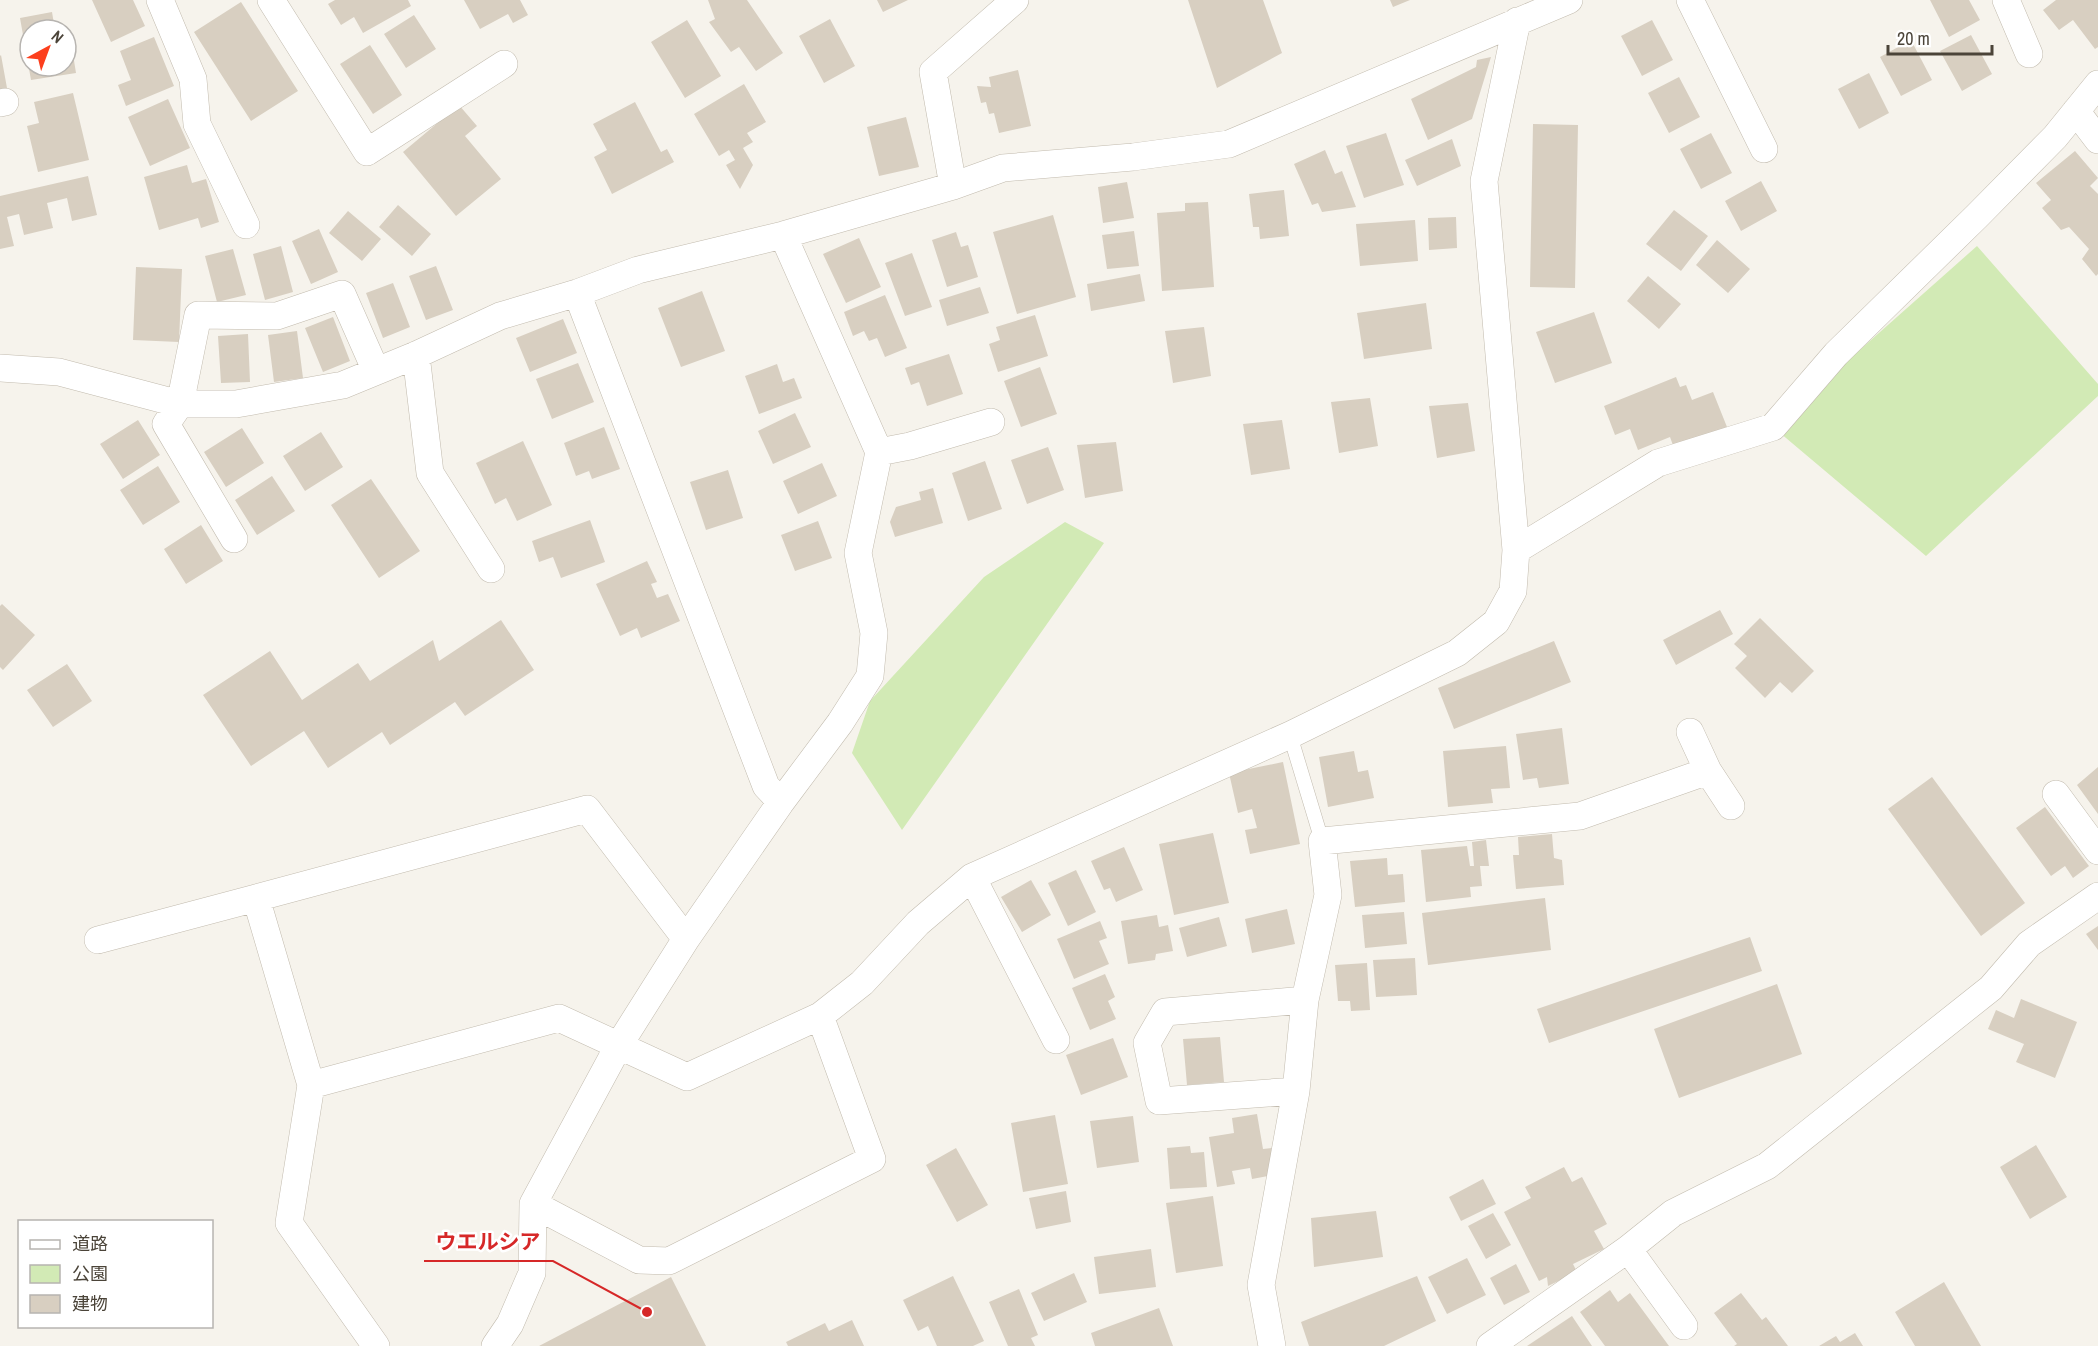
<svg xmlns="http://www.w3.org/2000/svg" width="2098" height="1346" font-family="'Archivo Narrow','Noto Sans JP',sans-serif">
<rect width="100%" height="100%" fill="#f6f3ec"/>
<path fill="#d2eab5" d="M1977 246 2098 384V396L1926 556 1773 427Z
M1065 522 1104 543 902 830 852 753 870 701 984 577Z"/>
<path fill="#d8cfc1" d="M92 0H133L145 26 111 42Z
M335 0H408L411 6 363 33 354 17 341 25 328 4Z
M464 0H520L528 15 513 23 508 14 480 29Z
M708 0H747L783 53 756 71 739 47 731 52 709 22 715 19Z
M877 0H908L883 12Z
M1188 0H1263L1282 53 1217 88Z
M1390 0H1410L1393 7Z
M1930 0H1969L1980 20 1949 37Z
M2056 0H2098V47L2095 49 2073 20 2059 30 2043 10Z
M241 2 298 91 251 121 194 32Z
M52 12 55 30H30V66H66V43L71 42 76 73 31 80 20 18Z
M414 15 436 49 406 68 384 34Z
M830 19 855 66 824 83 799 36Z
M687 20 721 76 685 98 651 42Z
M1652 20 1673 60 1642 76 1621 36Z
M1971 35 1992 74 1962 91 1940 51Z
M154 37 174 86 126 106 118 85 131 80 120 51Z
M1911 40 1932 80 1901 96 1880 57Z
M370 45 402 95 373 114 340 64Z
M1 55 7 88 0 89V56Z
M1491 57 1472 119 1428 140 1411 99 1476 67 1477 60Z
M1018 70 1031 126 999 133 994 113 989 114 986 102 981 103 977 86 991 87 989 77Z
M1869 73 1889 113 1859 129 1838 89Z
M1679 77 1700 117 1669 133 1648 93Z
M744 84 766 122 747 133 753 142 743 148 753 165 740 189 726 165 735 160 729 150 719 156 694 114Z
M73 93 89 160 38 172 27 126 39 123 34 102Z
M168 99 190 148 150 166 128 117Z
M635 102 661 152 667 149 674 162 612 194 594 157 607 150 593 124Z
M459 105 477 126 465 136 501 179 456 216 403 152Z
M906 117 919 167 879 176 867 127Z
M1533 124 1578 125 1575 288 1530 287Z
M1386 133 1404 185 1364 198 1346 146Z
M1711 133 1732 173 1701 189 1680 149Z
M1452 139 1461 166 1417 186 1405 160Z
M1325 150 1335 174 1342 171 1356 207 1322 212 1318 203 1312 205 1294 164Z
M2075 151 2098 178 2090 186 2098 194V274L2096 276 2082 259 2089 249 2069 227 2061 230 2042 208 2051 200 2036 183Z
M187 165 192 183 206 179 219 222 201 228 198 218 159 230 144 177Z
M88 176 97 215 72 221 67 198 47 203 53 228 24 235 19 214 7 217 14 246 0 249V196Z
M1761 181 1777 211 1741 231 1725 201Z
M1127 182 1134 218 1103 223 1098 187Z
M1284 190 1289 236 1260 239 1259 227H1253L1249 194Z
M1208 202 1214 287 1162 291 1157 213 1185 211V203Z
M398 205 431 234 412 256 379 227Z
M1674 210 1708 236 1681 271 1646 244Z
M348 211 381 239 362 261 329 233Z
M1053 215 1076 297 1017 314 993 232Z
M1456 217 1457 248 1429 250 1428 218Z
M1415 220 1418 261 1360 266 1356 224Z
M319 229 338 272 311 284 292 241Z
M1134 231 1139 266 1107 269 1102 235Z
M956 232 961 247 968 245 978 277 947 287 932 240Z
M859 238 881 287 846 303 823 254Z
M1717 240 1750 269 1728 293 1696 265Z
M281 246 293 292 265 300 253 254Z
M233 249 246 295 217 302 205 256Z
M912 253 932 307 905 316 885 263Z
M436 266 453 310 426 320 409 276Z
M136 267 182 269 179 342 133 340Z
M1140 274 1145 301 1091 311 1087 284Z
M1648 276 1681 304 1659 329 1627 301Z
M393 283 410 327 383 338 366 293Z
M980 287 989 313 947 326 939 300Z
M702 291 725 351 681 367 658 308Z
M885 295 907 348 885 357 877 338 869 341 864 331 853 336 844 312Z
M1426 303 1432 349 1364 359 1357 313Z
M1594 312 1612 363 1555 383 1536 332Z
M1035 315 1048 356 998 372 989 344 1000 340 996 327Z
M333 317 350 361 323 372 305 328Z
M563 319 577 353 530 372 516 338Z
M1204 327 1211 376 1173 383 1165 331Z
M297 331 303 378 274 382 268 335Z
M248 334 250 382 221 383 218 336Z
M949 354 963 394 927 406 919 382 911 385 905 368Z
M578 363 594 402 552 419 536 379Z
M777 364 783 382 794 378 802 398 759 414 745 376Z
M1040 367 1057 414 1021 427 1004 381Z
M1676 377 1680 387 1686 385 1692 400 1713 392 1727 427 1674 448 1670 437 1638 450 1630 429 1615 435 1604 406Z
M1370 398 1378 446 1339 453 1331 402Z
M1468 403 1475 451 1437 458 1429 406Z
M795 413 811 447 773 464 758 431Z
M138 420 160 455 123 479 100 444Z
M1282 420 1290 469 1251 475 1243 424Z
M604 427 620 469 592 479 589 471 576 476 564 443Z
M242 428 264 463 226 487 204 452Z
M321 432 343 467 305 491 283 456Z
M523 441 552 505 517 521 506 498 495 504 476 463Z
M1116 442 1123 491 1085 498 1077 445Z
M1048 447 1064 490 1027 504 1011 460Z
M985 461 1002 509 968 521 952 473Z
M822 463 837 496 798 514 783 481Z
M158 466 180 502 143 525 120 490Z
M728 470 743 518 706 530 690 482Z
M272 476 295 511 257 535 235 500Z
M371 479 420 551 379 578 331 505Z
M933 488 943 523 895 537 890 522 896 507 921 500 919 492Z
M590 520 605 562 561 578 553 557 539 562 532 541Z
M818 521 832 558 795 571 781 535Z
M201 525 223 561 186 584 164 549Z
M647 561 657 582 651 584 657 598 668 594 680 621 641 638 637 628 620 636 596 584Z
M2 604 35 635 3 670 0 667V606Z
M1720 610 1733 634 1676 665 1663 640Z
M1760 618 1814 671 1792 693 1780 682 1765 698 1735 668 1747 656 1734 644Z
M501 620 534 670 465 716 455 702 390 745 382 732 328 768 304 731 251 766 203 695 270 651 302 700 358 663 370 681 433 640 439 661Z
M1554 641 1571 682 1454 729 1438 688Z
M67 664 92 701 53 727 27 690Z
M1562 728 1569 784 1539 788 1537 778 1523 780 1516 734Z
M1506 746 1510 788 1491 789 1493 803 1448 807 1443 751Z
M1354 751 1358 772 1368 770 1374 798 1328 807 1319 757Z
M1283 762 1300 844 1250 854 1245 830 1257 828 1252 809 1238 813 1229 773Z
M2098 767V814L2077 785Z
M1932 777 2025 903 1981 936 1888 809Z
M2045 807 2089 866 2073 878 2065 866 2051 876 2016 828Z
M1213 833 1229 903 1174 915 1159 844Z
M1552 834 1554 858 1562 860 1564 885 1516 889 1513 855H1519L1518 837Z
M1486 840 1489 866H1480L1482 886 1470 887 1471 897 1426 902 1421 850 1467 846 1470 866H1474L1472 842Z
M1124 847 1143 890 1116 902 1110 888 1104 890 1091 861Z
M1387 858 1388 875 1403 874 1405 902 1355 907 1350 861Z
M1076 870 1096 912 1068 926 1048 883Z
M1031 880 1051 915 1022 932 1001 897Z
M1545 898 1551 950 1428 965 1422 913Z
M1287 909 1295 944 1252 953 1245 919Z
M1404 912 1407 944 1365 948 1362 915Z
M1157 915 1159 927 1168 925 1173 951 1156 954 1155 960 1128 964 1121 921Z
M1219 917 1227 946 1187 957 1179 928Z
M1100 921 1107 938 1099 941 1109 964 1074 979 1057 939Z
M2098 926V950L2086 934Z
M1750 937 1762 971 1549 1043 1537 1009Z
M1415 958 1417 995 1376 997 1373 960Z
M1367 963 1370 1010 1351 1011 1350 1001H1338L1335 965Z
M1105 974 1115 997 1108 1001 1116 1019 1090 1030 1072 988Z
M1777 984 1802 1054 1679 1098 1654 1029Z
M2021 999 2077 1022 2055 1078 2016 1062 2024 1044 1988 1029 1996 1010 2014 1018Z
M1220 1037 1224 1082 1187 1085 1183 1039Z
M1113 1038 1128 1077 1081 1095 1066 1055Z
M1257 1114 1263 1149 1272 1148 1268 1176 1252 1179 1250 1168 1232 1171 1235 1184 1217 1187 1209 1137 1234 1133 1232 1118Z
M1055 1115 1068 1184 1023 1192 1011 1123Z
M1133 1116 1139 1162 1097 1168 1090 1121Z
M2036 1145 2067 1197 2030 1219 2000 1167Z
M1190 1146 1191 1153 1204 1152 1207 1187 1170 1189 1167 1148Z
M956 1148 988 1205 957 1222 926 1165Z
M1564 1167 1572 1182 1582 1177 1607 1224 1594 1231 1604 1249 1573 1264 1577 1272 1548 1286 1547 1277 1539 1281 1504 1212 1531 1198 1525 1187Z
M1483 1179 1496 1204 1461 1221 1449 1197Z
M1066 1191 1071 1222 1036 1229 1029 1198Z
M1213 1196 1223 1266 1176 1273 1166 1203Z
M1376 1211 1383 1257 1314 1267 1311 1218Z
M1493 1213 1511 1245 1486 1259 1468 1226Z
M1151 1249 1156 1287 1099 1294 1094 1257Z
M1467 1258 1486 1295 1447 1314 1428 1277Z
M1516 1264 1530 1292 1504 1305 1490 1278Z
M1074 1273 1087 1302 1044 1321 1031 1293Z
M953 1276 984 1341 973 1346H937L928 1326 918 1331 903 1300Z
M1417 1276 1436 1321 1384 1346H1309L1301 1322Z
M671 1277 706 1346H539Z
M1944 1282 1981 1346H1915L1895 1312Z
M1019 1289 1038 1335 1031 1338 1035 1346H1008L989 1302Z
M1610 1290 1618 1302 1630 1293 1669 1346H1605L1580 1312Z
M1741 1293 1762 1320 1766 1317 1788 1346H1734L1737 1344 1714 1313Z
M1159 1308 1173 1346H1095L1091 1333Z
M1572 1316 1592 1346H1527Z
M852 1320 864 1346H788L786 1342 825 1323 829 1331Z
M1855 1333 1863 1346H1819L1836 1336 1840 1342Z"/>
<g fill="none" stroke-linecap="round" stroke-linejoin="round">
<defs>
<path id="lane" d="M1290 735 1322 841"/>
<path id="street" d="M160 0 193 79 197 124 246 225
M271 0 367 152 504 64
M1690 0 1764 149
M2006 0 2029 54
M0 103 5 102
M2076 111 2098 140
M953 186 933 72 1015 0
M577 293 766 786 781 802
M416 355 430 473 491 569
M0 368 59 372 180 404H236L343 385 416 355 500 316 577 293 638 270 783 235 953 186 1003 168 1133 157 1229 144 1569 0
M879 452 910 446 991 422
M234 539 166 424 180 404 198 315 277 316 342 294 376 371
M1516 550 1658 463 1773 427 1836 354 1977 216 2055 137 2098 84
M1690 732 1708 771
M2056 794 2098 851
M972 877 1056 1040
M98 940 256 898
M311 1085 559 1018 687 1077 820 1016 862 983 918 923 972 877 1290 735 1457 653 1496 622 1513 591 1516 550 1484 181 1517 21
M1296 1091 1159 1101 1147 1043 1165 1012 1305 1000
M533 1204 639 1260 669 1261 872 1159 820 1016
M1628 1249 1684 1326
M376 1346 289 1223 311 1085 256 898 587 809 686 939
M495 1346 510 1324 532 1273 533 1204 619 1045 686 939 781 802 840 723 870 676 874 633 858 553 879 452 783 235
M1272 1346 1261 1285 1296 1091 1305 1000 1328 895 1322 841 1580 816 1708 771 1731 806
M1490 1346 1628 1249 1673 1213 1767 1166 1991 988 2029 944 2098 896"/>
</defs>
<use href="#lane" stroke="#c2bbae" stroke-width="15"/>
<use href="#street" stroke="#c2bbae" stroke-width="28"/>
<use href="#lane" stroke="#fff" stroke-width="14"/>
<use href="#street" stroke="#fff" stroke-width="27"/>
</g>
<path fill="none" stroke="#d62828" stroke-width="2" d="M647 1312L553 1261H424"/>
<circle fill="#d62828" stroke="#fff" stroke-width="2" cx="647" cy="1312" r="6"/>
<g font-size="21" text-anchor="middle" font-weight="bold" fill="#d62828" stroke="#fff" stroke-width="5" stroke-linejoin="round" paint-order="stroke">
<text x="488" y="1249">ウエルシア</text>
</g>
<rect x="18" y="1220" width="195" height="108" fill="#ffffff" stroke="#b7b4b0" stroke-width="1.5"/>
<rect x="30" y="1240" width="30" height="9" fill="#ffffff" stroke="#b7b4b0" stroke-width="1.5"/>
<text x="72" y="1250" font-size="18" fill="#4b4439">道路</text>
<rect x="30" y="1265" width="30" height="18" fill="#d2eab5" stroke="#b7b4b0" stroke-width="1.5"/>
<text x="72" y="1280" font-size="18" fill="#4b4439">公園</text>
<rect x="30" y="1295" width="30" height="18" fill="#d8cfc1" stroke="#b7b4b0" stroke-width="1.5"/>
<text x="72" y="1310" font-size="18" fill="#4b4439">建物</text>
<g transform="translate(48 48) rotate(41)"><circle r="28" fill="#ffffff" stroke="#b7b4b0" stroke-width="1.5"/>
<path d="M0-4.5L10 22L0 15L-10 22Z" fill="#fc3f1d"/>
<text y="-9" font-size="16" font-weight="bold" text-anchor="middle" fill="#4b4439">N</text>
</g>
<path d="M1888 45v9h104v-9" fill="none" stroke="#4b4439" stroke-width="3"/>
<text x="1897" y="45" font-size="18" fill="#4b4439" stroke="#ffffff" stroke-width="4.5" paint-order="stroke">20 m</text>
</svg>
